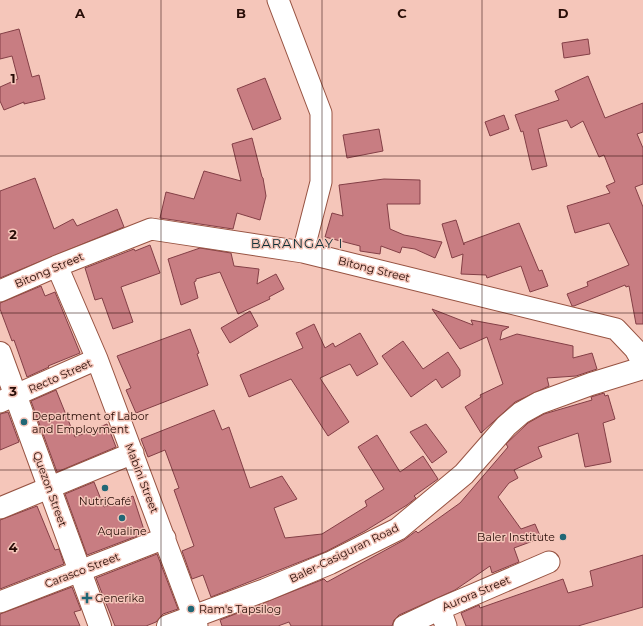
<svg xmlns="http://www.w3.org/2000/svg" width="643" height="626" font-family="Montserrat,sans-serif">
<rect width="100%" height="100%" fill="#f5c6ba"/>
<path fill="#c87d82" stroke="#833f46" d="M19 29 32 77 39 75 45 99 24 104V102L4 110 0 101V87L18 79 12 56 0 59V34Z
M588 39 590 54 564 58 562 43Z
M588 76 605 118 643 103V132L637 134 643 148V184L635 187 643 207V324H636L629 286 626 287 625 285 574 306H572L567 294 588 286 587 282 629 265 609 223 575 233 567 206 610 193 606 186 615 182 604 155 599 157 583 121 571 128 567 120 538 129 547 166 532 170 523 131 521 132 515 115 559 100 555 91Z
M265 78 281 119 253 130 237 89Z
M504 115 509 129 490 136 485 122Z
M379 129 383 151 347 158 343 135Z
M252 138 262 177 263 178 266 196 260 220 237 213 233 229 160 218 166 192 194 199 204 171 241 181 232 144Z
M35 178 54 229 73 219 77 226 117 209 124 227 0 278V191Z
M384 179 420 180V204H387L390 229 404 235 442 242 435 258 415 249 402 247 400 253 381 246 380 254 360 251V246L325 237 332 213 343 216 339 185Z
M456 220 464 245V243L519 223 539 271 542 270 548 286 530 292 521 266 487 278 486 275 461 274 463 254 452 258 442 224Z
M150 245 160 273 121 287 133 322 113 329 102 298 95 300 85 268 134 249 135 251Z
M200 248 231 253 234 266 259 269 257 284 276 274 284 289 269 297 270 299 238 314 220 272 196 279V281L194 282 198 298 181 305 168 259Z
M41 286 45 296 55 292 80 353 48 366 49 367 27 377 14 340 12 341 0 309V303Z
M432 309 473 325 471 320 509 327 502 331 500 340 517 334 573 346V358L592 353 597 369 576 376 547 378 549 386 515 402 481 433 465 407 481 397 480 395 503 384 487 337 460 349Z
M250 311 258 326 230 343 221 328Z
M314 324 325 348 333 343 335 347 360 333 378 364 357 376 350 364 320 378 349 422 328 436 291 379 249 397 240 375 303 348 296 333Z
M190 329 199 353 197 354 208 385 136 413 126 390 131 388 117 356Z
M403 341 423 369 448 352 460 370V376L442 388 436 379 411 397 382 356Z
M56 390 75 437 107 424 116 447 57 472 31 401Z
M604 393 605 396 608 395 615 419 603 423 611 462 585 467 578 433 538 447 542 457 514 470 518 478 509 483 498 497 521 529 535 524 541 538 514 548 519 562 492 573 490 566 455 590 399 615 394 620 392 626H291L289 622 278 626H222L220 620 324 579 327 582 404 540 416 531 418 533 460 503 508 447 506 444 528 423 544 414 592 400 591 397Z
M214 410 222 430 229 427 250 488 282 476 297 499 274 508 285 538 322 534 367 506 365 501 384 489 358 447 377 435 400 472 423 456 438 479 414 496 416 498 407 505 365 531 325 552 211 597 203 575 192 579 182 551 194 546 174 490 179 488 165 450 148 457 141 439Z
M8 412 19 442 0 450V414Z
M426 424 447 452 432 463 410 432Z
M94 482 104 507 133 496 145 533 87 555 65 494Z
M37 506 55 550 59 549 64 564 0 589V520Z
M157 554 178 609 163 614 156 622 146 626H115L96 578Z
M643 555V607L578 626H466L461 613 479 605 480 608 563 579 568 593 593 586 590 571Z
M72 587 81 610 74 612 80 626H0V614Z"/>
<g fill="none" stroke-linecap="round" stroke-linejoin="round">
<defs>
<path id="minor" d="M278 0 321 113V182L303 252
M57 266 97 359 197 626
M0 291 57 266 151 229 303 252 616 329 635 349 643 363
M0 402 97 359
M0 508 133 453
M0 602 165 538
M440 609 446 626
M404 626 440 609 549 562"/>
<path id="major" d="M0 353 100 626
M168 626 265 590 330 563 398 529 464 474 506 426 521 413 539 403 591 384 643 368"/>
</defs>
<use href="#minor" stroke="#975342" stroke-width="23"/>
<use href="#major" stroke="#975342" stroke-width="24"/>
<use href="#minor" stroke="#fff" stroke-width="21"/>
<use href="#major" stroke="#fff" stroke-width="22"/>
</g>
<path fill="none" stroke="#280d07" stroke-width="1" stroke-opacity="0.55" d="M161 0V626M322 0V626M482 0V626M0 156H643M0 313H643M0 470H643"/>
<g fill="#206776" stroke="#f5c6ba" stroke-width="1.5">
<circle cx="24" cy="422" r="4"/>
<circle cx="105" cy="488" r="4"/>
<circle cx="122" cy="518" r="4"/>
<circle cx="563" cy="537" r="4"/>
<path d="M85 592h4v4h4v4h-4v4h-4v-4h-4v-4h4z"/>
<circle cx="191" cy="609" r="4"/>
</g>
<g text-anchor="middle" stroke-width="3" stroke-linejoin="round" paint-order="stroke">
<g font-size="11" fill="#280d07" stroke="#f5c6ba">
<text transform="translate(374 269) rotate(14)" y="4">Bitong Street</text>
<text transform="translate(49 270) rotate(-23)" y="4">Bitong Street</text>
<text transform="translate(60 376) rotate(-24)" y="4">Recto Street</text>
<text transform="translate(142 478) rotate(69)" y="4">Mabini Street</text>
<text transform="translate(50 489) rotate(70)" y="4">Quezon Street</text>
<text transform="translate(344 553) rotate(-26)" y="4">Baler-Casiguran Road</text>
<text transform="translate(82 570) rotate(-21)" y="4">Carasco Street</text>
<text transform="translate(476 593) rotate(-23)" y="4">Aurora Street</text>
</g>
<g font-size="11" fill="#280d07" stroke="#f5c6ba" text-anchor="start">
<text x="32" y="420">Department of Labor<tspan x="32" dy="13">and Employment</tspan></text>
<text x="105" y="505" text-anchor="middle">NutriCafé</text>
<text x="122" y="535" text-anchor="middle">Aqualine</text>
<text x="555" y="541" text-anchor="end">Baler Institute</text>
<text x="95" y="602">Generika</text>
<text x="199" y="613">Ram's Tapsilog</text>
</g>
<g font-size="13" letter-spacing="1" fill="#0f3038" stroke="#f5c6ba">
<text x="297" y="248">BARANGAY I</text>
</g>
</g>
<g font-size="13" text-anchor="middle" font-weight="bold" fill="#280d07" stroke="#f5c6ba" stroke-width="3" stroke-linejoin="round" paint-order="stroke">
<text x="80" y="18">A</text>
<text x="241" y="18">B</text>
<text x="402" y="18">C</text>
<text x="563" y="18">D</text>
<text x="13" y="83">1</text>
<text x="13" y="239">2</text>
<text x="13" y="396">3</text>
<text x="13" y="552">4</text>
</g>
</svg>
